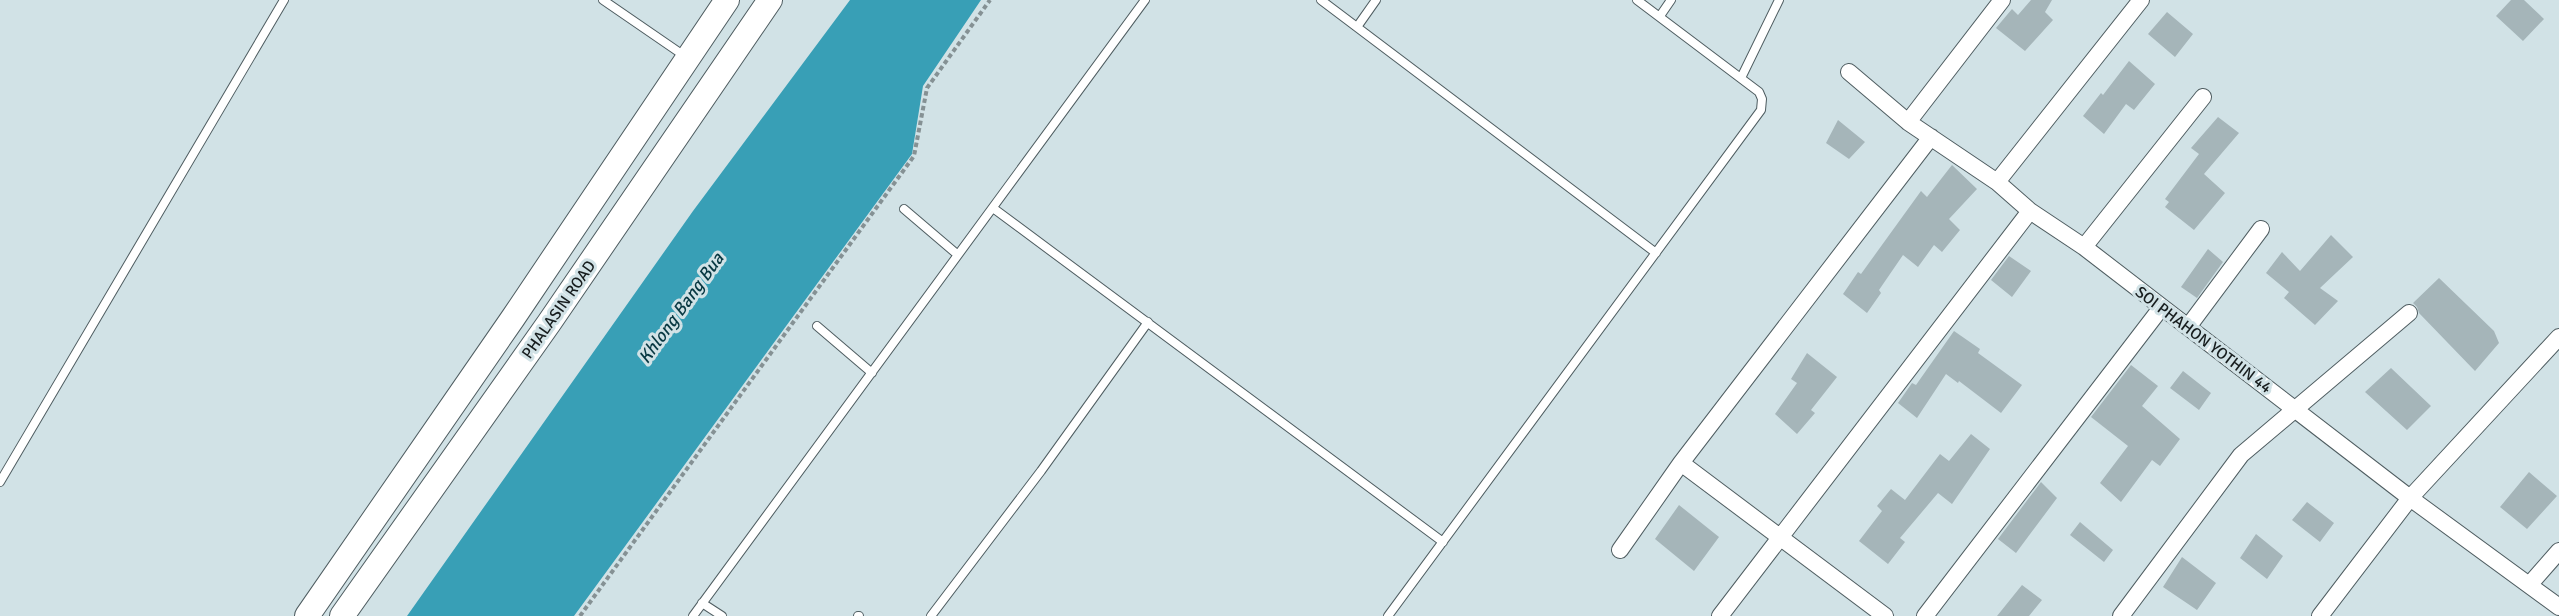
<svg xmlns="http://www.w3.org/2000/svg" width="2559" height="616" font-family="Signika,sans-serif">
<rect width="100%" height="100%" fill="#d1e2e6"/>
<path fill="#389fb6" d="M850 0H981L923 86 912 154 574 616H407L693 211Z"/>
<path fill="#a5b5b9" d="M2031 0H2052L2045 12 2053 20 2025 51 1996 28 2012 9 2018 15Z
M2511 0H2524L2544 19 2523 41 2496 16Z
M2167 12 2193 34 2175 57 2148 34Z
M2129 61 2155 84 2134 110 2126 104 2104 134 2083 116 2101 93 2103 95Z
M2218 117 2239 133 2204 174 2225 193 2194 230 2165 207 2169 202 2165 199 2199 154 2191 148Z
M1838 120 1865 142 1849 159 1826 143Z
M1952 165 1977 189 1949 219 1960 230 1942 252 1934 245 1918 267 1903 255 1879 290 1881 293 1867 313 1843 294 1858 272 1861 274 1921 191 1927 197Z
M2331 235 2353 257 2320 288 2338 301 2315 325 2284 298 2289 292 2266 273 2282 252 2300 271Z
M2208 249 2223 262 2197 298 2181 287Z
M2009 256 2031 271 2012 297 1991 280Z
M2439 278 2494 331 2499 343 2475 371 2419 313 2417 307 2413 303Z
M1954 331 1980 349 1978 353 2022 385 2001 413 1959 381 1958 383 1946 374 1917 418 1898 403 1912 383 1916 385Z
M1807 353 1837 377 1811 410 1815 413 1797 434 1775 414 1797 383 1791 379Z
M2131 365 2158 386 2142 406 2180 439 2160 466 2152 460 2121 502 2100 483 2128 446 2091 417Z
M2391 368 2431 406 2407 430 2365 392Z
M2183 371 2211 393 2199 410 2170 388Z
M1971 434 1990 449 1952 504 1938 493 1900 538 1905 542 1888 564 1859 541 1882 511 1877 506 1891 489 1905 500 1940 454 1949 461Z
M2529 472 2557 496 2527 529 2500 507Z
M2041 482 2057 498 2016 553 1998 539Z
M2307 502 2334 523 2320 542 2292 520Z
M1679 505 1719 537 1694 571 1655 539Z
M2080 522 2113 550 2104 562 2070 535Z
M2256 534 2283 556 2267 579 2240 558Z
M2182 557 2216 583 2197 610 2163 587Z
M2022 585 2042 600 2029 616H1997Z"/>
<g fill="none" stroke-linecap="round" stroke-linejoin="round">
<defs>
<path id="service" d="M603 0 686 57
M1321 0 1656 253
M1660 16 1671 0
M1357 27 1376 0
M1741 78 1779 0
M993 208 1443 542
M904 209 958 255
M817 326 872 373
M0 482 284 0
M702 603 722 616
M693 616 1145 0
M858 616H859
M931 616 1041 471 1148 322
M1388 616 1761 110 1762 99 1759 92 1637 0"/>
<path id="minor" d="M1849 72 1908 122 1997 182 2030 211 2084 247 2410 498 2559 607
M1908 122 2002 0
M1997 182 2141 0
M2084 247 2203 97
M2188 327 2261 229
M1620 550 1681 463
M2530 584 2559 551
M1720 616 2030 211
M1885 616 1681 463 1931 137
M1925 616 2161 308
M2121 616 2241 455 2409 313
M2320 616 2410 498 2559 337"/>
<path id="secondary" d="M307 616 513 318 727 0
M342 616 549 323 770 0"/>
</defs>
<use href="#service" stroke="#4f5d61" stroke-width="10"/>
<use href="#minor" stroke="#4f5d61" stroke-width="18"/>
<use href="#secondary" stroke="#4f5d61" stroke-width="26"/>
<path stroke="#859194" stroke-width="4" stroke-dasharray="4.5 3" stroke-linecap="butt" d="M580 616 914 156 927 88 990 0"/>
<use href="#service" stroke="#fff" stroke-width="8"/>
<use href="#minor" stroke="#fff" stroke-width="16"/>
<use href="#secondary" stroke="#fff" stroke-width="24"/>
</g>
<g text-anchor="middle" stroke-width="6" stroke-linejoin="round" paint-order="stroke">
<g font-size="16" fill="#171d1e" stroke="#d1e2e6">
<text transform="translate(558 309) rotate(-55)" y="6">PHALASIN ROAD</text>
<text transform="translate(2204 339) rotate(37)" y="6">SOI PHAHON YOTHIN 44</text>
</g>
<g font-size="18" font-style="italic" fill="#083842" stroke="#d1e2e6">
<text transform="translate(681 308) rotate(-54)" y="6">Khlong Bang Bua</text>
</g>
</g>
</svg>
